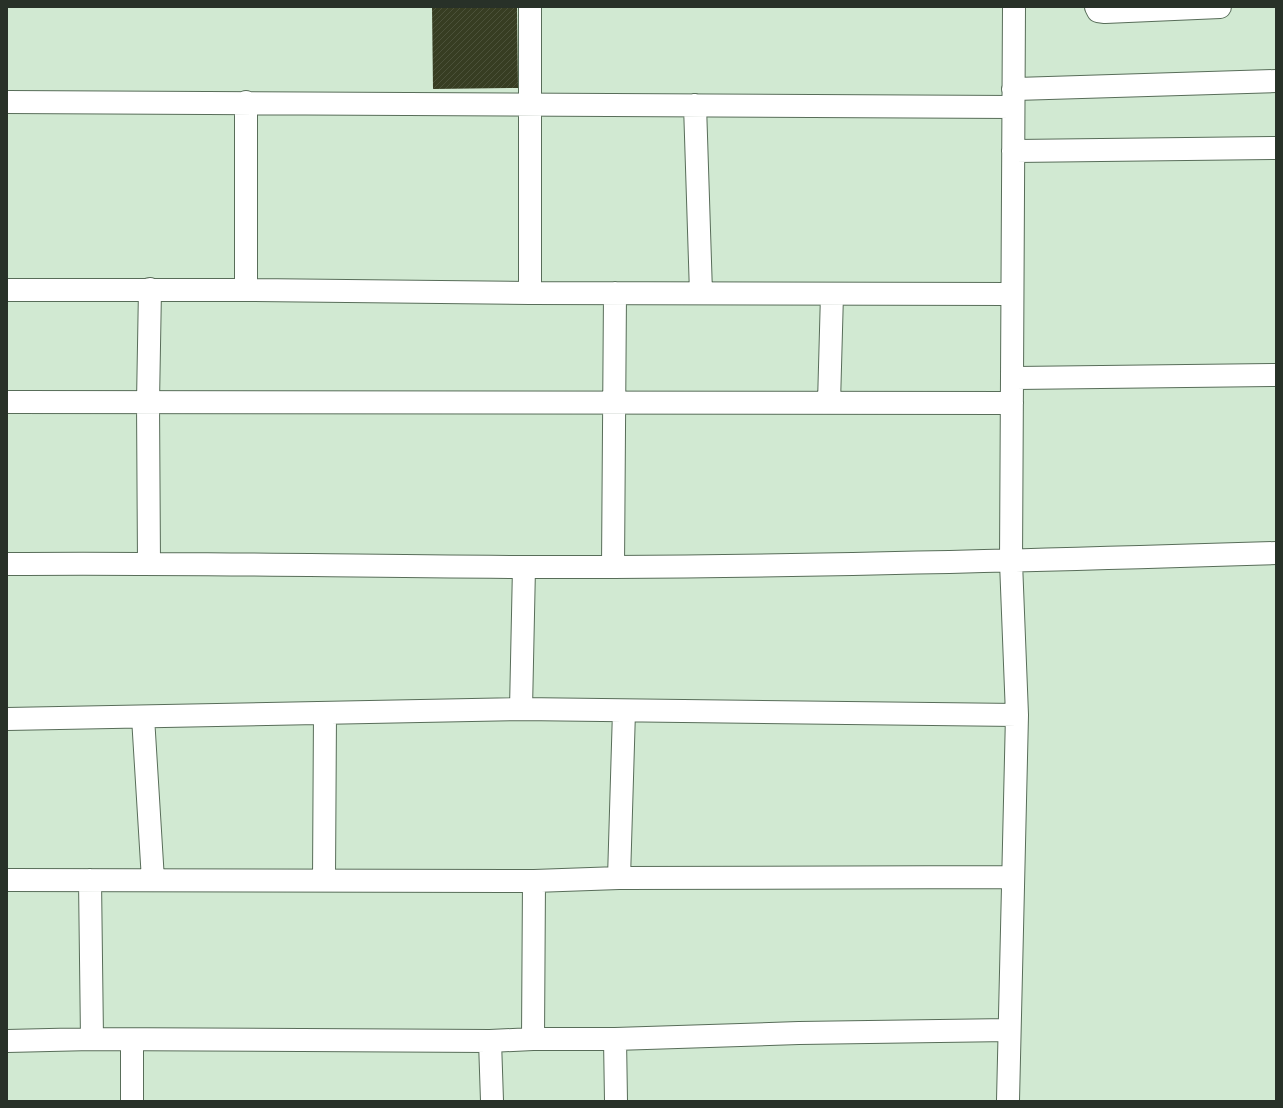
<svg xmlns="http://www.w3.org/2000/svg" width="1283" height="1108" font-family="'Public Sans',sans-serif">
<defs>
<pattern id="building-hatch" width="6" height="6" patternUnits="userSpaceOnUse"><rect width="6" height="6" fill="#373d22"/><path d="M-1 1l2-2M0 6l6-6M5 7l2-2" fill="none" stroke="#4b5139"/></pattern>
</defs>
<rect width="100%" height="100%" fill="#d1e9d2"/>
<path fill="url(#building-hatch)" d="M432 7H517L518 88 433 89Z"/>
<g fill="none" stroke-linecap="round" stroke-linejoin="round">
<defs>
<path id="minor" d="M1096 7 1098 11 1105 12 1220 7
M1013 89 1276 81
M7 102 1013 107
M695 105 701 293
M1013 151 1276 148
M7 290H246L530 293 1012 294
M246 290V102
M530 293V7
M1012 378 1276 375
M7 402 1012 403
M829 403 832 294
M149 563 148 402 150 289
M7 564C209 562 411 568 613 567 834 566 1055 560 1276 553
M613 567 615 293
M521 709 524 567
M143 717 153 880
M7 719 521 709 1017 715
M619 878 624 711
M324 879 325 713
M7 880 534 881 619 878 1013 877
M90 880 92 1039
M533 1039 534 881
M615 1039 616 1101
M132 1040V1101
M7 1041 92 1039 490 1041 533 1039H615L799 1033 1009 1030
M490 1041 492 1101
M1008 1101 1017 715 1011 562 1014 7"/>
</defs>
<use href="#minor" stroke="#586d59" stroke-width="24"/>
<use href="#minor" stroke="#fff" stroke-width="22"/>
</g>
<rect width="1283" height="1108" fill="none" stroke="#283128" stroke-width="16"/>
</svg>
